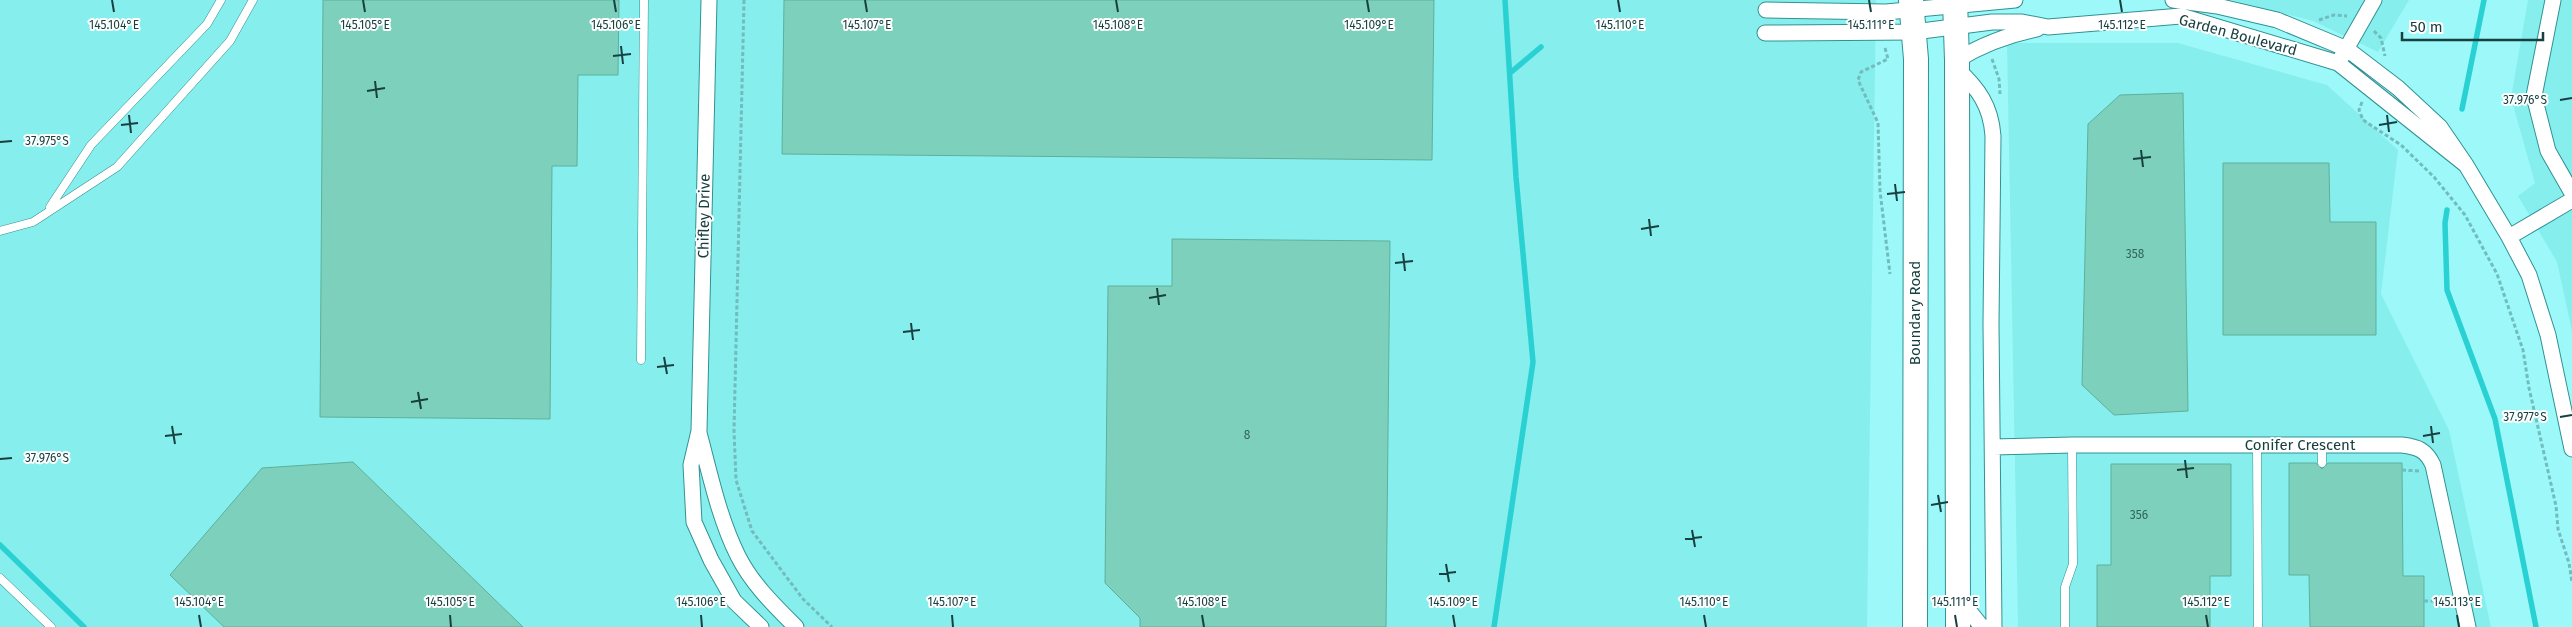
<svg xmlns="http://www.w3.org/2000/svg" width="2572" height="627" font-family="'Fira Sans',sans-serif">
<rect width="100%" height="100%" fill="#9df9f9"/>
<path fill="#87eeee" d="M0 0H1876L1867 627H0Z
M2231 0H2409L2378 52 2313 21Z
M2528 0H2572V331L2557 262 2518 196 2535 183 2511 98Z
M2007 43H2178L2327 85 2398 150 2381 294 2449 430 2491 627H2018Z"/>
<g fill="none" stroke-linecap="round" stroke-linejoin="round">
<path stroke="#2ad1d3" stroke-width="5.5" d="M1510 73 1541 47
M2462 109 2484 0
M2447 210 2445 223 2447 290 2495 419 2536 627
M0 545 84 627
M1494 627 1533 362 1516 177 1505 0"/>
</g>
<path fill="#7dd1bc" stroke="#5cb09b" d="M323 0H619L618 75H578L577 166H552L550 419 320 417Z
M784 0H1434L1432 160 782 154Z
M2183 93 2188 411 2114 415 2082 385 2088 124 2120 95Z
M2223 163H2329L2330 222H2376V335H2223Z
M1172 239 1390 241 1386 627H1140V618L1105 583 1108 286H1172Z
M353 462 523 627H224L170 575 262 468Z
M2289 463H2316L2322 469 2328 463H2402L2403 576H2424V627H2310L2309 575H2289Z
M2111 464H2231V576H2210V627H2097V565H2111Z"/>
<g fill="none" stroke-linecap="round" stroke-linejoin="round">
<defs>
<path id="service" d="M50 207 91 145 207 24 221 0
M0 231 33 222 117 167 230 41 253 0
M641 360 644 0
M2257 445 2258 627
M2322 445V463
M0 578 51 627
M2065 627V587L2073 564 2072 445"/>
<path id="minor" d="M709 0 699 431 691 465 694 522 711 560 734 601 761 627
M2173 0 2217 6 2277 20 2347 49 2398 88 2440 127 2466 165 2509 237 2529 275 2548 335 2572 449
M2553 0 2534 96 2548 151 2572 193
M1766 10 1886 12 2015 0
M1765 33 1914 32 1992 22H2022L2048 27 2181 16 2338 63 2466 165
M2341 58 2374 0
M1957 60C1983 44 2007 35 2037 29
M1957 69C1978 88 1991 106 1993 136L1991 324 1994 627
M2509 237 2572 200
M699 433C710 474 719 518 738 556 752 584 775 606 796 627
M1993 447 2072 445H2402C2418 447 2426 450 2433 465L2468 627
M1958 597 1982 627"/>
<path id="primary" d="M1911 0 1916 59 1915 627
M1955 0 1957 60 1958 627"/>
</defs>
<use href="#service" stroke="#319293" stroke-width="9"/>
<use href="#minor" stroke="#319293" stroke-width="17"/>
<use href="#primary" stroke="#319293" stroke-width="26"/>
<path stroke="#71bcbc" stroke-width="3" stroke-dasharray="4 2.5" stroke-linecap="butt" d="M744 0 734 430 736 480 752 531 803 599 832 627
M2319 20 2334 15 2347 16
M2374 31 2381 38 2385 56
M1885 48 1888 59 1861 72 1858 80 1878 123 1880 191 1890 274
M1992 59 1999 79 2000 94
M2362 102 2359 110 2363 120 2401 145 2434 177 2465 215 2497 274 2523 350 2529 388 2556 506 2558 529 2569 563 2572 582
M2402 470 2419 471
M2424 601H2447"/>
<use href="#service" stroke="#fff" stroke-width="8"/>
<use href="#minor" stroke="#fff" stroke-width="15"/>
<use href="#primary" stroke="#fff" stroke-width="24"/>
</g>
<path fill="none" stroke="#184040" stroke-width="2" d="M112 0 114 12M363 0 365 12M614 0 616 12M865 0 867 12M1116 0 1118 12M1367 0 1369 12M1618 0 1620 12M1869 0 1871 12M2120 0 2122 12M621 46 623 64M613 56 631 54M375 81 377 98M367 91 385 88M2560 100 2572 98M129 115 131 133M2387 115 2389 132M121 125 138 123M2379 125 2397 122M0 142 12 141M2141 150 2143 167M2133 159 2151 157M1895 184 1897 201M1887 194 1905 192M1649 219 1651 236M1641 229 1659 226M1403 253 1405 271M1395 263 1413 261M1157 288 1159 305M1149 298 1166 295M911 323 913 340M903 332 920 330M664 357 667 374M657 367 674 365M418 392 421 409M411 402 428 399M2560 417 2572 415M172 426 175 444M2431 426 2433 443M165 436 182 434M2423 436 2440 433M0 459 12 458M2185 460 2187 478M2177 470 2194 468M1938 495 1941 512M1931 505 1948 502M1692 530 1695 547M1685 539 1702 537M1446 564 1449 582M1439 574 1456 572M199 615 201 627M450 615 451 627M701 615 702 627M952 615 953 627M1202 615 1204 627M1453 615 1455 627M1704 615 1706 627M1955 615 1957 627M2206 615 2208 627M2457 615 2459 627"/>
<g text-anchor="middle" stroke-width="4" stroke-linejoin="round" paint-order="stroke">
<g font-size="12" fill="#31645f">
<text x="2135" y="258">358</text>
<text x="1247" y="439">8</text>
<text x="2139" y="519">356</text>
</g>
<g font-size="15" fill="#184040" stroke="#fff">
<text transform="translate(2238 35) rotate(15)" y="5">Garden Boulevard</text>
<text transform="translate(704 216) rotate(-89)" y="5">Chifley Drive</text>
<text transform="translate(1915 313) rotate(-90)" y="5">Boundary Road</text>
<text x="2300" y="450">Conifer Crescent</text>
</g>
</g>
<g font-size="12" text-anchor="middle" fill="#184040" stroke="#fff" stroke-width="4" stroke-linejoin="round" paint-order="stroke">
<text x="114" y="29">145.104°E</text>
<text x="365" y="29">145.105°E</text>
<text x="616" y="29">145.106°E</text>
<text x="867" y="29">145.107°E</text>
<text x="1118" y="29">145.108°E</text>
<text x="1369" y="29">145.109°E</text>
<text x="1620" y="29">145.110°E</text>
<text x="1871" y="29">145.111°E</text>
<text x="2122" y="29">145.112°E</text>
<text x="2525" y="104">37.976°S</text>
<text x="47" y="145">37.975°S</text>
<text x="2525" y="421">37.977°S</text>
<text x="47" y="462">37.976°S</text>
<text x="199" y="606">145.104°E</text>
<text x="450" y="606">145.105°E</text>
<text x="701" y="606">145.106°E</text>
<text x="952" y="606">145.107°E</text>
<text x="1202" y="606">145.108°E</text>
<text x="1453" y="606">145.109°E</text>
<text x="1704" y="606">145.110°E</text>
<text x="1955" y="606">145.111°E</text>
<text x="2206" y="606">145.112°E</text>
<text x="2457" y="606">145.113°E</text>
</g>
<path d="M2402 32v8h141v-8" fill="none" stroke="#184040" stroke-width="2.5"/>
<text x="2410" y="32" font-size="15" fill="#184040" stroke="#ffffff" stroke-width="4" paint-order="stroke">50 m</text>
</svg>
